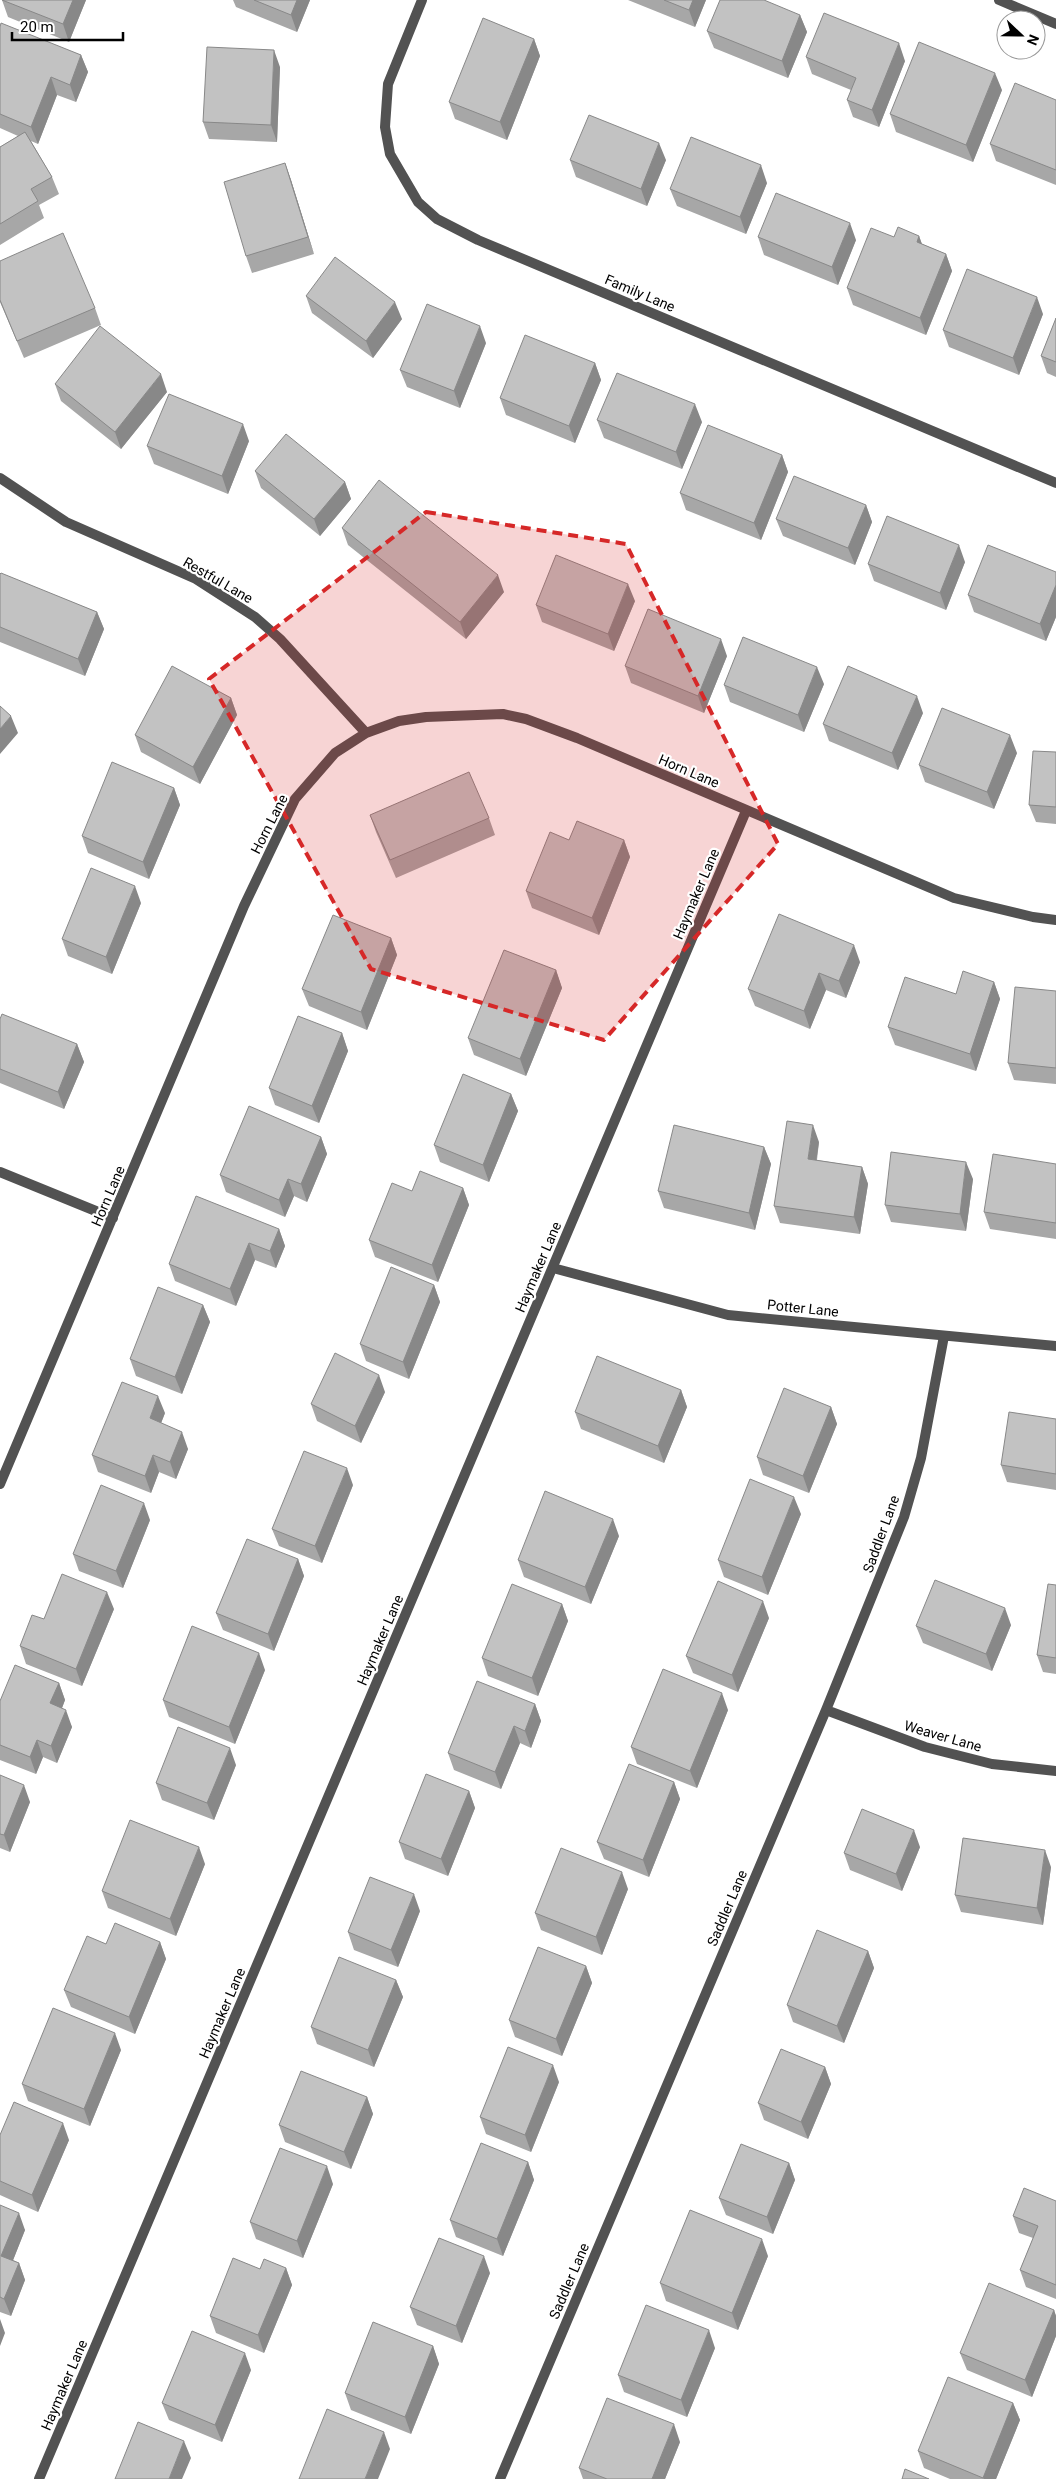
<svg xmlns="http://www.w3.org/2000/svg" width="1056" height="2479" font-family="Roboto,sans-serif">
<rect width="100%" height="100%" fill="#fff"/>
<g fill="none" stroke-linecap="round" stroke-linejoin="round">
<path stroke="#525252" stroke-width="10" d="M422 0 388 84 385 127 390 154 418 202 437 219 478 240 1056 483
M999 0 1056 24
M0 478 66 522 196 579 255 617 280 639 366 733
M0 1172 113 1218
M553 1268 728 1315 1056 1346
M0 1484 244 906 295 799 335 753 366 733 399 721 426 717 503 714 526 719 577 738 954 898 1033 917 1056 920
M826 1710 925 1747 992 1764 1056 1771
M39 2479 746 811
M500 2479 826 1710 904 1517 921 1458 944 1336"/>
</g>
<path fill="#a7a7a7" d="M2 0H86L69 42 8 17Z
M233 0H310L297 32 236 7Z
M628 0H706L695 27Z
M800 15 807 32 788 78 714 48 707 31Z
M0 27 81 55 88 72 76 102 57 95 38 144 31 141 52 177 59 194 39 205 44 218 0 245V147L18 136 0 128Z
M534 39 540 56 507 140 455 119 449 102Z
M806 57 905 61 879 127 853 117 847 100 851 90 812 74Z
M280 67 277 142 209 139 203 122Z
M1002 90 973 162 896 132 890 114Z
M1056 100V185L996 161 990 144Z
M570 160H666L647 206 576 177Z
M285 163 291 180 314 254 252 273 246 256Z
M767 183 746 234 677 206 670 189Z
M919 236 922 244 946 254 952 271 926 335 853 305 847 288 894 237Z
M758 237 856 240 838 285 764 255Z
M0 261 95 308 101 325 24 358 0 302Z
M306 296 402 319 373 358 312 313Z
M1043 314 1019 375 949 347 943 330Z
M1056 318V377L1047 373 1041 356Z
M486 343 460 408 407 387 400 370Z
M595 363 601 380 575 443 506 415 500 398Z
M55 384 167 392 121 449 61 401Z
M597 420 702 422 682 469 604 438Z
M249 441 228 494 154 464 147 446Z
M782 455 788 472 761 540 686 510 680 493Z
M255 471 345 482 351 499 320 536 261 488Z
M866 505 872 522 855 565 783 536 776 519Z
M342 528 504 592 466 639 348 545Z
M965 562 946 610 874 581 868 564Z
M1056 572V617L1046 641 974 612 968 595Z
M0 574 97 612 104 629 85 676 0 642Z
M635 601 614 651 542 622 536 605Z
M727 656 704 713 631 683 625 666Z
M824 684 804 732 730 702 724 685Z
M231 698 237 715 200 784 141 752 135 735Z
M923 713 898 770 829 741 823 724Z
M1056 752V824L1036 822 1029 805Z
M1017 753 994 809 925 782 919 765Z
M174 788 180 805 149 879 88 853 82 836Z
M370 815 489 818 495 835 396 878 376 832Z
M569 840H624L630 857 599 935 532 908 526 891Z
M141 903 112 974 68 956 62 939Z
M391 938 397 955 367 1030 309 1006 302 989Z
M860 962 846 998 826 990 810 1029 755 1006 748 989Z
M556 970 562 988 526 1076 474 1055 468 1038Z
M994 982 1000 999 976 1071 895 1045 888 1027 956 994Z
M1056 991V1084L1014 1080 1008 1063Z
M0 1019 77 1044 84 1062 64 1109 0 1083Z
M342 1033 348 1051 319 1123 275 1105 269 1088Z
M511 1094 518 1111 489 1182 440 1162 434 1145Z
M321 1137 327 1154 307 1202 294 1196 285 1217 226 1192 220 1175Z
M819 1142 817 1160 862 1167 868 1184 860 1234 780 1223 774 1206Z
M764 1147 771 1164 755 1230 664 1208 658 1191Z
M1056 1164V1239L990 1229 984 1212Z
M973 1179 966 1231 891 1222 885 1205Z
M463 1188 469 1205 438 1282 375 1257 369 1240 412 1191Z
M279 1229 285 1246 276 1268 255 1260 236 1306 175 1281 169 1264Z
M434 1285 440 1302 409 1379 366 1361 360 1344Z
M203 1305 210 1322 182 1394 136 1376 130 1359Z
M681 1390 687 1407 664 1463 581 1429 575 1412Z
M385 1392 361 1443 317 1421 311 1404Z
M831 1407 837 1424 809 1493 763 1475 757 1457Z
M165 1413 161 1423 188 1449 176 1479 159 1472 151 1493 98 1472 92 1455Z
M1056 1419V1490L1007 1482 1001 1465Z
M353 1485 322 1563 279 1546 272 1529Z
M801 1514 768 1595 724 1577 718 1560Z
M150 1520 123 1588 79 1571 73 1554Z
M619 1536 591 1604 524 1577 518 1560Z
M298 1559 304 1576 274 1651 223 1630 216 1613Z
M1056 1585V1674L1043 1672 1037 1655Z
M562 1604 568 1621 538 1696 488 1676 482 1658Z
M114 1609 82 1686 26 1664 20 1646Z
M769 1618 738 1692 693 1673 686 1656Z
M1011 1625 992 1671 923 1643 916 1626Z
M265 1670 235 1744 169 1717 163 1700Z
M59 1683 65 1700 62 1708 72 1727 57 1763 43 1757 36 1774 0 1760V1701Z
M535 1704 541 1721 531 1748 520 1743 501 1789 454 1770 448 1753Z
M728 1710 697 1788 637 1764 631 1747Z
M236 1765 214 1820 162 1800 156 1783Z
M0 1775 30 1802 10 1852 0 1848Z
M674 1782 680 1799 649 1877 604 1859 597 1842Z
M469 1791 475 1808 448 1876 405 1859 399 1842Z
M920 1847 902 1891 850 1870 844 1853Z
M205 1864 176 1936 108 1908 102 1891Z
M1051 1867 1043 1925 961 1912 955 1895Z
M628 1889 602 1955 541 1930 535 1913Z
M420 1911 398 1967 354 1950 348 1932Z
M160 1942 166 1959 135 2034 71 2007 64 1990 106 1944Z
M868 1951 874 1968 844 2043 793 2022 787 2005Z
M586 1966 592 1983 562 2056 515 2037 509 2020Z
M396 1980 403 1997 374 2067 317 2044 311 2027Z
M121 2050 90 2126 28 2101 22 2084Z
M825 2067 831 2084 808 2139 764 2120 758 2103Z
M559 2082 531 2152 486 2134 480 2117Z
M367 2097 373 2114 351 2169 285 2142 279 2125Z
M0 2135 69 2140 38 2212 0 2195Z
M528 2162 534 2180 503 2256 456 2237 450 2220Z
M789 2163 795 2180 773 2234 726 2215 719 2198Z
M333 2184 303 2258 256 2239 250 2222Z
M1056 2201V2299L1026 2287 1020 2270 1033 2238 1019 2233 1013 2216Z
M0 2205 25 2230 13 2260 19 2263 25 2280 11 2316 0 2312Z
M768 2256 738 2330 666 2301 660 2283Z
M286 2268 292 2285 264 2353 216 2333 210 2316 260 2269Z
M490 2273 462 2343 417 2325 410 2307Z
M1054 2310 1056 2316V2336L1032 2397 967 2370 960 2353Z
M433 2346 439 2364 411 2434 351 2410 345 2393Z
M715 2348 687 2417 624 2392 618 2375Z
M251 2370 222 2442 169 2420 162 2403Z
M1013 2403 1020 2420 996 2479H950L924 2468 918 2451Z
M680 2442 665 2479H583L579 2468Z"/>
<path fill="#888" d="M73 0H86L69 42 63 24Z
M297 0H310L297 32 291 15Z
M693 0H706L695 27 689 10Z
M800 15 807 32 788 78 782 61Z
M534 39 540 56 507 140 500 122Z
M899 43 905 61 879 127 872 110Z
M274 50 280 67 277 142 271 125Z
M81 55 88 72 76 102 70 85Z
M995 73 1002 90 973 162 966 145Z
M51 77 57 95 38 144 31 127Z
M659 143 666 160 647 206 641 189Z
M285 163 291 180 314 254 308 237Z
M761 165 767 183 746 234 740 217Z
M850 223 856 240 838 285 832 267Z
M919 236 925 253 917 242Z
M946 254 952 271 926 335 920 318Z
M1037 297 1043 314 1019 375 1013 358Z
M395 302 402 319 373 358 366 341Z
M480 326 486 343 460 408 454 391Z
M595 363 601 380 575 443 569 426Z
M161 374 167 392 121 449 115 432Z
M695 404 702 422 682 469 676 452Z
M243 424 249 441 228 494 222 476Z
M782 455 788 472 761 540 754 523Z
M345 482 351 499 320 536 314 519Z
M866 505 872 522 855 565 848 548Z
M959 545 965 562 946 610 940 593Z
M498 575 504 592 466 639 460 622Z
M628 584 635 601 614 651 608 634Z
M1056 585V617L1046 641 1040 624Z
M97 612 104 629 85 676 78 659Z
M721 639 727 656 704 713 698 696Z
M817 667 824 684 804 732 798 715Z
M917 696 923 713 898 770 892 753Z
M231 698 237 715 200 784 193 767Z
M11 716 18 733 0 754V729Z
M1010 735 1017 753 994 809 987 792Z
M174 788 180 805 149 879 143 862Z
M624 840 630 857 599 935 592 918Z
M135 886 141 903 112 974 106 957Z
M391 938 397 955 367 1030 361 1012Z
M854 945 860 962 846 998 839 981Z
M556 970 562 988 526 1076 520 1059Z
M819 973 826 990 810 1029 804 1011Z
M994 982 1000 999 976 1071 970 1054Z
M342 1033 348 1051 319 1123 312 1106Z
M77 1044 84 1062 64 1109 58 1092Z
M511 1094 518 1111 489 1182 483 1165Z
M813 1125 819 1142 814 1176 808 1159Z
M321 1137 327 1154 307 1202 301 1184Z
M764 1147 771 1164 755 1230 749 1213Z
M966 1162 973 1179 966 1231 960 1214Z
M862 1167 868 1184 860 1234 854 1217Z
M288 1179 294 1196 285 1217 279 1200Z
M463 1188 469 1205 438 1282 432 1265Z
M279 1229 285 1246 276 1268 270 1251Z
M249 1243 255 1260 236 1306 230 1289Z
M434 1285 440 1302 409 1379 403 1362Z
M203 1305 210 1322 182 1394 175 1377Z
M379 1375 385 1392 361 1443 355 1426Z
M681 1390 687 1407 664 1463 658 1446Z
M158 1396 165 1413 156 1436 150 1418Z
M831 1407 837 1424 809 1493 803 1476Z
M182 1432 188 1449 176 1479 170 1462Z
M153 1455 159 1472 151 1493 145 1476Z
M347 1468 353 1485 322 1563 315 1546Z
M794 1497 801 1514 768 1595 762 1577Z
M144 1503 150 1520 123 1588 116 1571Z
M613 1519 619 1536 591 1604 585 1587Z
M298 1559 304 1576 274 1651 268 1634Z
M107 1592 114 1609 82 1686 76 1669Z
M763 1601 769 1618 738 1692 732 1675Z
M562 1604 568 1621 538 1696 532 1678Z
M1005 1608 1011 1625 992 1671 986 1654Z
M259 1653 265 1670 235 1744 229 1727Z
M59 1683 65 1700 57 1721 50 1703Z
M722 1693 728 1710 697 1788 690 1771Z
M535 1704 541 1721 531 1748 525 1731Z
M66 1710 72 1727 57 1763 51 1746Z
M514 1726 520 1743 501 1789 495 1772Z
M37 1740 43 1757 36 1774 30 1757Z
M230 1748 236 1765 214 1820 207 1803Z
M674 1782 680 1799 649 1877 643 1860Z
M24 1785 30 1802 10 1852 4 1835Z
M469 1791 475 1808 448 1876 441 1859Z
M914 1830 920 1847 902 1891 896 1874Z
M199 1847 205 1864 176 1936 170 1919Z
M1045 1850 1051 1867 1043 1925 1037 1908Z
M622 1872 628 1889 602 1955 596 1937Z
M414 1894 420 1911 398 1967 391 1950Z
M160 1942 166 1959 135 2034 129 2017Z
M868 1951 874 1968 844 2043 837 2026Z
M586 1966 592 1983 562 2056 556 2039Z
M396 1980 403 1997 374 2067 368 2050Z
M115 2033 121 2050 90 2126 84 2109Z
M553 2065 559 2082 531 2152 525 2135Z
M825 2067 831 2084 808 2139 801 2122Z
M367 2097 373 2114 351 2169 344 2152Z
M63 2123 69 2140 38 2212 32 2195Z
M528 2162 534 2180 503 2256 497 2239Z
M789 2163 795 2180 773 2234 767 2217Z
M327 2166 333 2184 303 2258 297 2241Z
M19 2213 25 2230 8 2273 1 2256Z
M762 2239 768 2256 738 2330 732 2313Z
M484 2256 490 2273 462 2343 456 2326Z
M19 2263 25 2280 11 2316 4 2299Z
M286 2268 292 2285 264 2353 258 2335Z
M1054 2310 1056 2316V2336L1032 2397 1025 2380Z
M0 2319 5 2333 0 2346Z
M709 2330 715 2348 687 2417 681 2400Z
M433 2346 439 2364 411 2434 405 2417Z
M245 2353 251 2370 222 2442 215 2425Z
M1013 2403 1020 2420 996 2479H984L983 2478Z
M674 2424 680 2442 665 2479H652Z
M384 2432 390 2449 378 2479H365Z
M184 2441 191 2458 182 2479H169Z"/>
<path fill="#c2c2c2" stroke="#888" d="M2 0H73L63 24Z
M254 0H297L291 15Z
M664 0H693L689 10Z
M720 0H764L800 15 782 61 707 31Z
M824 13 899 43 872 110 847 100 856 78 806 57Z
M483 18 534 39 500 122 449 102Z
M1 23 81 55 70 85 51 77 31 127 0 114V27Z
M919 42 995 73 966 145 890 114Z
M207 47 274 50 271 125 203 122Z
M1015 83 1056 100V170L990 144Z
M589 115 659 143 641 189 570 160Z
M25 132 52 177 31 189 38 201 0 224V147Z
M691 137 761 165 740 217 670 189Z
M285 163 308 237 246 256 224 182Z
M776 193 850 223 832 267 758 237Z
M898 227 919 236 917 242 946 254 920 318 847 288 871 228 894 237Z
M63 233 95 308 17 341 0 300V261Z
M335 257 395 302 366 341 306 296Z
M967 269 1037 297 1013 358 943 330Z
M427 304 480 326 454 391 400 370Z
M1056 318V362L1041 356Z
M100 326 161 374 115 432 55 384Z
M525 335 595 363 569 426 500 398Z
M617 373 695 404 676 452 597 420Z
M169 394 243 424 222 476 147 446Z
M708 425 782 455 754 523 680 493Z
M286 434 345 482 314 519 255 471Z
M794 476 866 505 848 548 776 519Z
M379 480 498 575 460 622 342 528Z
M887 516 959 545 940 593 868 564Z
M988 545 1056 572V585L1040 624 968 595Z
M556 555 628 584 608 634 536 605Z
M1 573 97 612 78 659 0 627V574Z
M648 609 721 639 698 696 625 666Z
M743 637 817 667 798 715 724 685Z
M172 666 231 698 193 767 135 735Z
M848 666 917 696 892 753 823 724Z
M0 706 11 716 0 729Z
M942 708 1010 735 987 792 919 765Z
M1033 751 1056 752V807L1029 805Z
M112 762 174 788 143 862 82 836Z
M469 772 489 818 390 860 370 815Z
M577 821 624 840 592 918 526 891 550 832 569 840Z
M91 868 135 886 106 957 62 939Z
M779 914 854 945 839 981 819 973 804 1011 748 989Z
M333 915 391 938 361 1012 302 989Z
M504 950 556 970 520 1059 468 1038Z
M963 971 994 982 970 1054 888 1027 905 977 956 994Z
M1015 987 1056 991V1068L1008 1063Z
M2 1014 77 1044 58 1092 0 1069V1019Z
M298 1016 342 1033 312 1106 269 1088Z
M463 1074 511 1094 483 1165 434 1145Z
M249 1106 321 1137 301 1184 288 1179 279 1200 220 1175Z
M787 1121 813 1125 808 1159 862 1167 854 1217 774 1206Z
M674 1125 764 1147 749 1213 658 1191Z
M891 1152 966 1162 960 1214 885 1205Z
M993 1154 1056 1164V1223L984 1212Z
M420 1171 463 1188 432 1265 369 1240 392 1183 412 1191Z
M196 1196 279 1229 270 1251 249 1243 230 1289 169 1264Z
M391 1267 434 1285 403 1362 360 1344Z
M158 1287 203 1305 175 1377 130 1359Z
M335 1353 379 1375 355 1426 311 1404Z
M597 1356 681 1390 658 1446 575 1412Z
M122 1382 158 1396 150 1418 182 1432 170 1462 153 1455 145 1476 92 1455Z
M784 1388 831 1407 803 1476 757 1457Z
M1009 1412 1056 1419V1474L1001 1465Z
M304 1451 347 1468 315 1546 272 1529Z
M750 1479 794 1497 762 1577 718 1560Z
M101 1485 144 1503 116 1571 73 1554Z
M545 1491 613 1519 585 1587 518 1560Z
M247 1539 298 1559 268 1634 216 1613Z
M62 1574 107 1592 76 1669 20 1646 32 1615 44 1619Z
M935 1580 1005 1608 986 1654 916 1626Z
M718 1581 763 1601 732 1675 686 1656Z
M512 1584 562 1604 532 1678 482 1658Z
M1048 1584 1056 1585V1658L1037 1655Z
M192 1626 259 1653 229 1727 163 1700Z
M15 1665 59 1683 50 1703 66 1710 51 1746 37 1740 30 1757 0 1745V1701Z
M663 1669 722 1693 690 1771 631 1747Z
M477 1681 535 1704 525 1731 514 1726 495 1772 448 1753Z
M178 1727 230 1748 207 1803 156 1783Z
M629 1764 674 1782 643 1860 597 1842Z
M426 1774 469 1791 441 1859 399 1842Z
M0 1775 24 1785 4 1835 0 1834Z
M862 1809 914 1830 896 1874 844 1853Z
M130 1820 199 1847 170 1919 102 1891Z
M963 1838 1045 1850 1037 1908 955 1895Z
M561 1848 622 1872 596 1937 535 1913Z
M370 1877 414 1894 391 1950 348 1932Z
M115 1923 160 1942 129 2017 64 1990 87 1936 106 1944Z
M817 1930 868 1951 837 2026 787 2005Z
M538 1947 586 1966 556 2039 509 2020Z
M339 1957 396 1980 368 2050 311 2027Z
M53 2008 115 2033 84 2109 22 2084Z
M508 2047 553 2065 525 2135 480 2117Z
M781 2049 825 2067 801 2122 758 2103Z
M301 2071 367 2097 344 2152 279 2125Z
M14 2102 63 2123 32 2195 0 2181V2135Z
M481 2143 528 2162 497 2239 450 2220Z
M741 2144 789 2163 767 2217 719 2198Z
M280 2148 327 2166 297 2241 250 2222Z
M1024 2188 1056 2201V2285L1020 2270 1038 2226 1013 2216Z
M0 2205 19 2213 1 2256 19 2263 4 2299 0 2297Z
M690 2210 762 2239 732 2313 660 2283Z
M439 2238 484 2256 456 2326 410 2307Z
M233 2258 260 2269 264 2259 286 2268 258 2335 210 2316Z
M989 2283 1054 2310 1025 2380 960 2353Z
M646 2305 709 2330 681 2400 618 2375Z
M373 2322 433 2346 405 2417 345 2393Z
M192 2331 245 2353 215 2425 162 2403Z
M948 2377 1013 2403 983 2478 918 2451Z
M607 2398 674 2424 652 2479H607L579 2468Z
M327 2409 384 2432 365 2479H299Z
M138 2422 184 2441 169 2479H115Z
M905 2469 929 2479H902Z"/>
<path fill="#d62828" fill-opacity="0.2" stroke="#d62828" stroke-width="4" stroke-dasharray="10 6" stroke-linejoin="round" d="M426 512 626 544 778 844 604 1040 371 969 209 679Z"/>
<g text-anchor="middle" stroke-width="4.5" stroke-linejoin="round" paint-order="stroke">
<g font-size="14" fill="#000" stroke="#fff">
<text transform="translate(640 293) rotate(23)" y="5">Family Lane</text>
<text transform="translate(218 580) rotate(30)" y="5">Restful Lane</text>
<text transform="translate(689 771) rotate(23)" y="5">Horn Lane</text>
<text transform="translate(269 824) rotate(-63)" y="5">Horn Lane</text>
<text transform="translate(696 894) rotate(-67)" y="5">Haymaker Lane</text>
<text transform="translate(108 1196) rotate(-67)" y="5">Horn Lane</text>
<text transform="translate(538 1267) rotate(-67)" y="5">Haymaker Lane</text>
<text transform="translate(803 1308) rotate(6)" y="5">Potter Lane</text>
<text transform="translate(881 1534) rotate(-70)" y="5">Saddler Lane</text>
<text transform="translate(380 1640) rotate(-67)" y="5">Haymaker Lane</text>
<text transform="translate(943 1736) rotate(16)" y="5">Weaver Lane</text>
<text transform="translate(727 1908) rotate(-67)" y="5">Saddler Lane</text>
<text transform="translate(222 2013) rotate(-67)" y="5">Haymaker Lane</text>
<text transform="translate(569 2281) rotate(-67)" y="5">Saddler Lane</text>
<text transform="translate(64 2385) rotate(-67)" y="5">Haymaker Lane</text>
</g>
</g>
<g transform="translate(1021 35) rotate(112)"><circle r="24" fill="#ffffff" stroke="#999999"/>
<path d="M0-4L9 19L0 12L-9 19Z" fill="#000000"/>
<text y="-8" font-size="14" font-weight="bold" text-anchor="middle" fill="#000000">N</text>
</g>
<path d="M12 32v8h111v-8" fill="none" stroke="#000000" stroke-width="2.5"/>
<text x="20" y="32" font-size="15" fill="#000000" stroke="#ffffff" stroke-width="4" paint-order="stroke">20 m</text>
</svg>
